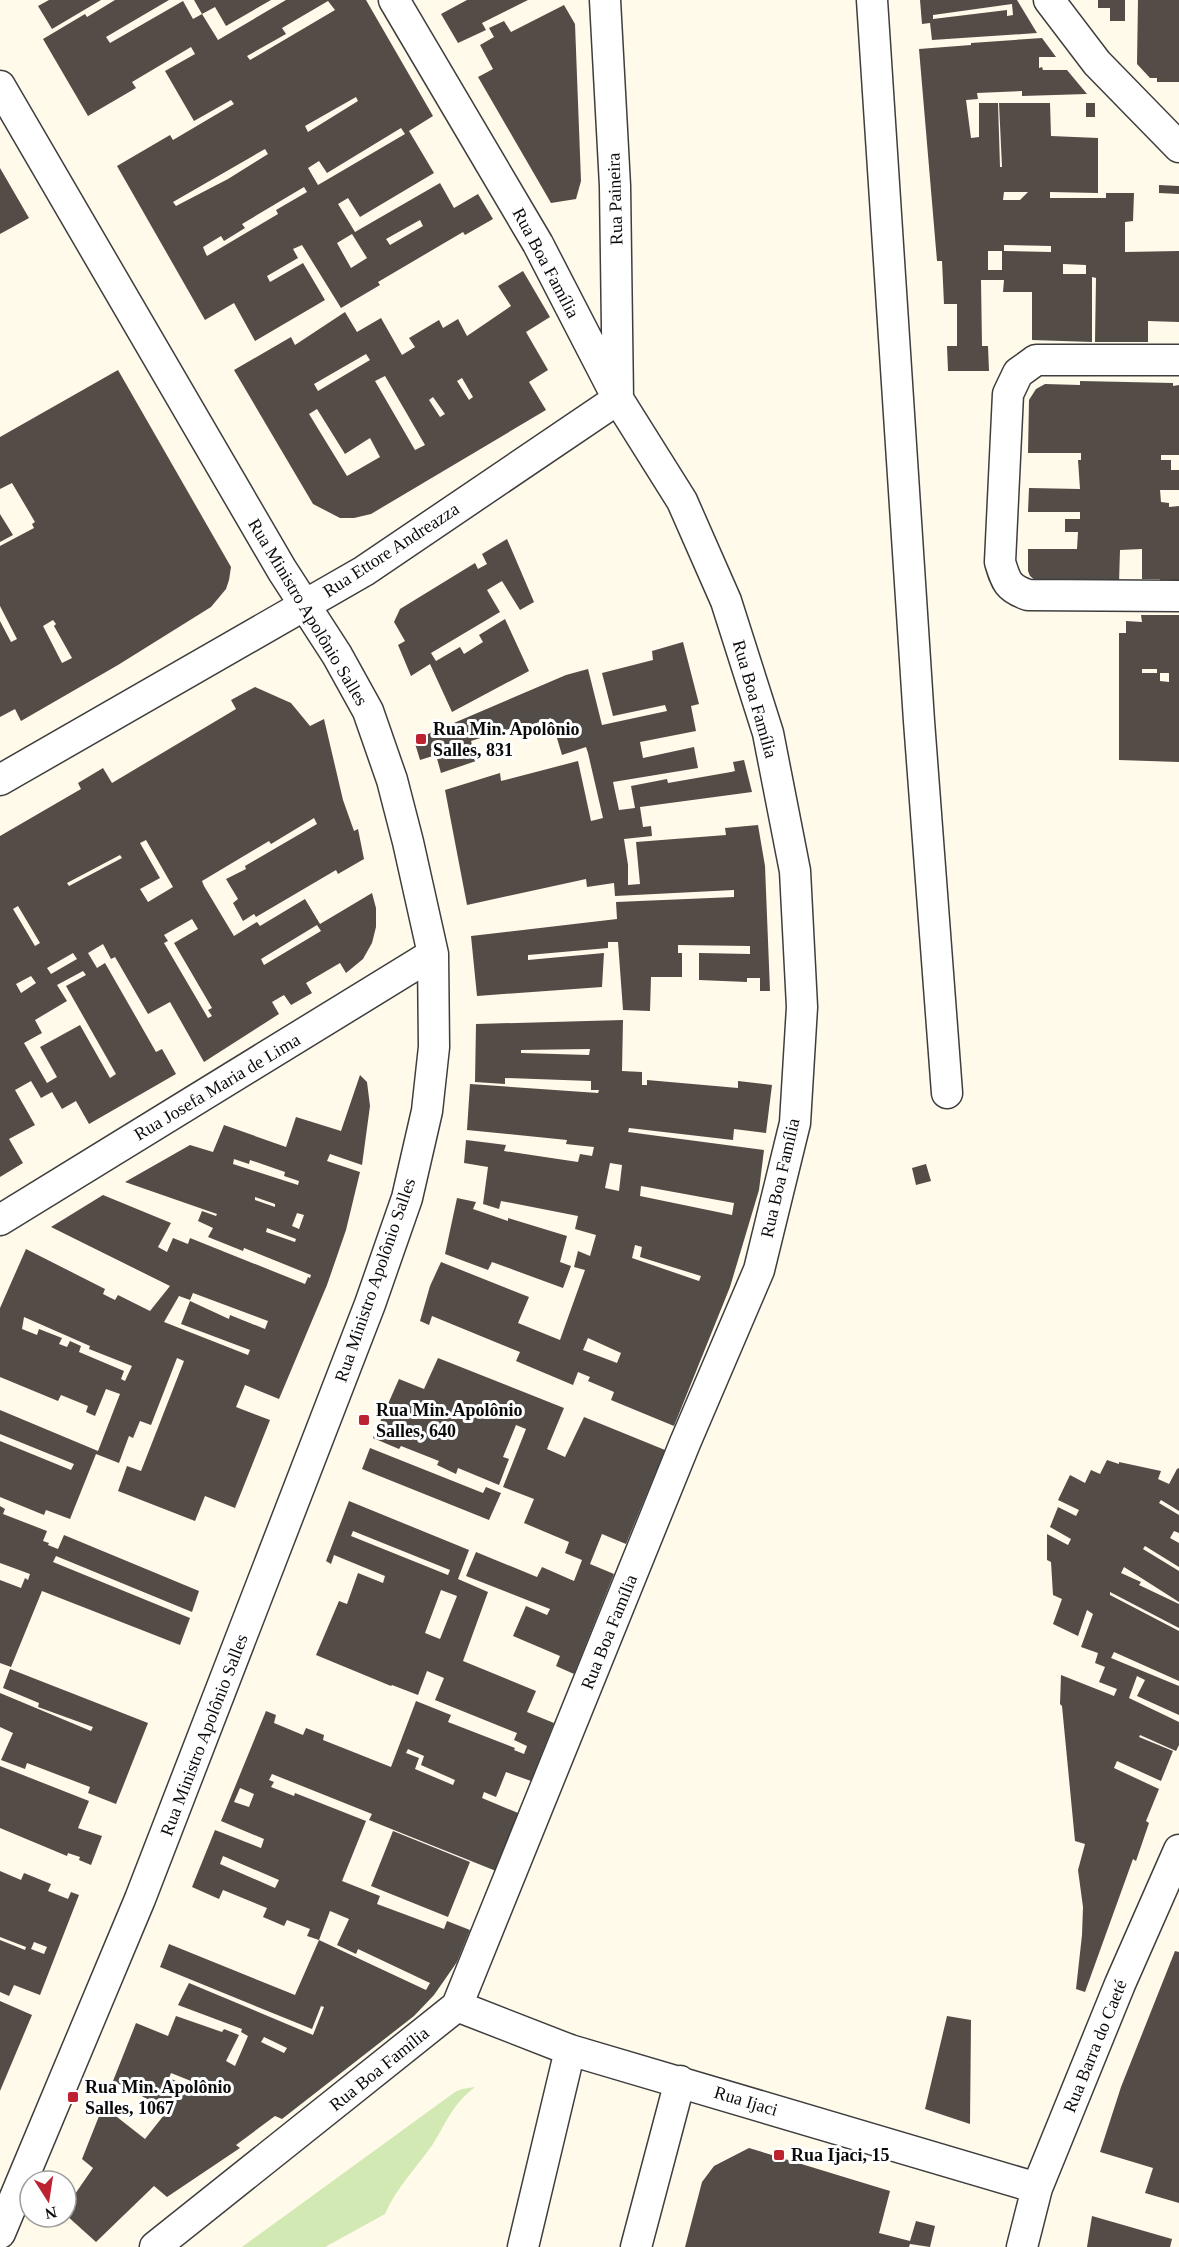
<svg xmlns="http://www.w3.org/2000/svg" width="1179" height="2247" font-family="'Times New Roman',serif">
<rect width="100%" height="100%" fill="#fffae9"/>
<path fill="#d2e9b3" d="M475 2087C453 2104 447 2121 433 2144 417 2167 396 2188 385 2214L325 2247H242L455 2092 462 2089Z"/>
<path fill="#544c47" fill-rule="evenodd" d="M49 0H101L52 29 38 6Z
M115 0H169L106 37 110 43 183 1 193 19 202 14 194 0H271L226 26 215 7 202 14 218 40 286 0H366L433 116 409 131 434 173 360 217 348 198 338 204 355 232 440 183 454 208 478 194 493 219 465 235 463 232 378 282 380 285 341 308 302 245 293 249 298 258 267 276 270 282 303 263 325 300 255 341 234 303 205 320 117 166 170 135 173 140 234 104 231 100 194 121 165 71 195 54 191 47 132 82 136 88 88 116 43 39 85 14 87 17ZM328 1 335 10 250 60 247 56 286 34 282 28ZM356 97 358 101 308 132 305 126ZM401 128 405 134 318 185 308 168 319 161 327 173ZM265 149 268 154 228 179 176 206 173 202ZM304 187 307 192 276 210 278 214 207 256 205 252 203 247 221 236 224 241 245 228 242 224ZM420 220 423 226 390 245 386 239ZM352 234 367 258 351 268 337 243Z
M467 0H528L482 23 486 30 458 43 441 14Z
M920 0H1017L1037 33 932 40 930 23 922 24ZM1012 4 1013 15 1007 16V10L933 19V15Z
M1098 0H1125V21H1110V8H1098Z
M1138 0H1179V82H1157V78H1150L1137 64Z
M564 5 575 24 581 181 576 199 551 203 478 77 493 69 480 45 494 37 489 28 504 21 511 32Z
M1042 38 1056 57H1039V68L1042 67 1043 70H1067L1087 94 1022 96V91L977 93 978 99 966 100 971 138 979 137V103H998L1000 167H1002L999 103H1050L1051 136 1098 138V193L1050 192V198H1106V193H1134L1133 221 1125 222V252L1179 251V322L1148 321V342H1095L1096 278 1092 277V342L1032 340V292H1003L1004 280H981L982 346H988L989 371H948L947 346H957V304H944L942 261H937L919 49 971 45V43ZM1004 192H1028L1020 200H1003ZM1004 245 1051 246V252L1004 251ZM988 251H1002V270H988ZM1063 264 1086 265V274H1063Z
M1086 103H1095V117H1086Z
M0 168 29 218 0 234Z
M1159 185 1179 186V194L1159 193Z
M523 271 550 317 526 332 548 370 529 382 546 410 371 514 354 518H340L313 504 234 370 291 337 295 345 345 312 357 332 381 318 402 355 415 347 409 338 439 320 443 328 458 319 467 336 511 306 498 286ZM366 354 370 360 318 391 314 384ZM385 376 425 445 415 450 375 381ZM462 378 473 397 469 400 457 381ZM433 397 445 414 440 417 429 400ZM317 409 345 454 370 438 380 457 347 476 309 414Z
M118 370 231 567 229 580 226 589 211 607 118 665 21 721 15 709 0 717V621L11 642 17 639 0 606V546L34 528 32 524 35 522 12 483 0 489V437ZM53 620 56 624 54 626 72 658 62 663 43 626Z
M1080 381 1173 383V386L1179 385V455H1161V460H1171V470H1179V490H1160L1161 502 1169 503V507L1179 506V583H1159L1160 579H1142V549L1120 550 1119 583 1036 581 1030 576 1028 571V549H1077L1078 532H1065V519H1080V512H1028L1029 488 1080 489 1078 460H1081V453H1028L1029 400 1036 389 1045 384 1080 385Z
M0 514 13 535 0 542Z
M507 539 534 602 520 610 502 581 487 590 500 612 431 653 436 661 460 647 464 654 483 642 479 635 505 619 529 671 452 712 430 664 411 676 398 645 405 641 394 622 400 609 475 563 478 569 487 564 482 554Z
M1141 615H1179V762L1119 760V633H1126V621L1142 622ZM1142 669H1157V673H1142ZM1160 673H1169V682L1160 681Z
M683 642 699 704 691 706 696 731 640 742 643 758 694 747 698 768 613 782 619 810 635 808 631 786 667 779 668 783 731 772 735 771 733 762 744 760 752 792 640 807 643 827 651 826 652 836 624 839 628 865V885L640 884 636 842 726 835 725 828 758 825 765 866 770 991H760V978H747V982L699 980V953L750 954V946L678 945V953H682V977H651L650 1011 623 1010 618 942H608V948L528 955V960L604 953 602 987 477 996 471 936 617 919 616 902 734 897V890L615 896 614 883 587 887 586 879 467 905 445 790 500 773 501 781 578 761 591 821 603 818 588 753 586 747 562 755 551 718 510 732 509 729 471 741 476 761 441 773 436 755 420 760 414 740 566 675 588 669 602 725 667 711 665 705 613 716 602 673 653 660 652 651Z
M255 687 291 703 310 726 324 719 343 800 354 831 358 829 364 859 338 874 336 870 256 917 254 914 243 921 233 903 238 899 226 879 246 869 245 866 317 824 314 818 271 844 269 841 202 881 204 886 234 936 257 922 260 926 305 899 320 924 372 893 376 908V927L372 943 363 959 346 973 340 963 306 983 312 993 291 1005 284 995 272 1002 279 1014 204 1062 170 1002 148 1014 115 957 111 959 103 944 88 953 97 968 105 963 156 1052 162 1049 176 1074 89 1124 76 1101 62 1109 52 1092 41 1098 31 1081 15 1090 35 1125 9 1139 23 1163 0 1177V836L81 789 78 783 103 768 112 783 236 709 231 700ZM146 840 173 887 148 902 140 889 160 878 140 843ZM120 855 122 858 69 886 67 883ZM18 906 40 943 35 946 13 909ZM192 919 198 929 174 943 212 1008 208 1010 212 1016 208 1018 164 943 168 941 164 935ZM317 925 321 931 264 965 261 959ZM73 953 77 959 51 974 47 968ZM83 971 86 975 66 986 116 1074 110 1078 80 1025 40 1047 57 1077 47 1083 24 1043 42 1033 35 1020 67 1001 57 985ZM31 976 36 983 21 993 16 984Z
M623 1020 622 1071 642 1072V1085H647V1080L738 1088V1081L772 1085 766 1133 734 1129 733 1140 629 1128 628 1132 764 1150 759 1190 730 1287 674 1426 611 1400 614 1392 588 1381 590 1377 578 1372 573 1385 516 1361 520 1352 505 1346 432 1316 429 1325 420 1321 430 1286 441 1262 529 1297 518 1323 560 1340 585 1270 574 1267 578 1251 590 1256 596 1235 575 1229 578 1216 501 1201 499 1209 483 1204 488 1167 464 1163 466 1140 506 1145 504 1151 578 1162 580 1154 592 1156 594 1147 566 1144 567 1140 467 1130 470 1084 598 1093 599 1090H591V1081L505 1078V1084L475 1082 476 1024ZM590 1049 589 1055 521 1053V1050ZM610 1163 622 1165 619 1191 605 1188ZM641 1186 734 1203 732 1215 640 1196ZM635 1245 642 1247 640 1257 701 1276 699 1281 632 1258ZM588 1338 621 1353 617 1363 583 1350Z
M360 1075 367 1082 370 1106 362 1165 330 1154 327 1161 360 1172 346 1230 327 1285 279 1399 245 1385 236 1407 270 1420 235 1508 205 1496 195 1521 118 1491 127 1466 141 1471 184 1361 177 1358 151 1425 140 1421 133 1438 129 1436 119 1463 96 1454 70 1519 46 1510 44 1515 0 1497V1441L71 1470 74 1464 0 1434V1410L98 1451 120 1394 106 1389 95 1416 86 1412 88 1406 61 1395 58 1401 0 1377V1308L26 1249 105 1289 103 1294 115 1300 118 1295 150 1311 170 1286 51 1227 103 1195 171 1223 158 1247 167 1252 173 1238 188 1244 190 1238 305 1284 308 1277 310 1278 311 1275 244 1248 243 1251 208 1237 213 1228 198 1221 202 1211 216 1216 217 1214 125 1182 190 1145 213 1152 224 1125 286 1147 296 1117 341 1131ZM234 1159 249 1164 250 1160 285 1172 284 1176 299 1181 298 1185 233 1164ZM255 1197 275 1204V1207L255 1200ZM297 1213 304 1215 299 1229 292 1226ZM267 1228 296 1239 295 1242 266 1232ZM193 1293 268 1321 265 1329 230 1315 229 1319 190 1301 181 1324 250 1350 248 1355 164 1322 179 1296 190 1300ZM24 1317 90 1346 89 1349 132 1366 125 1381 121 1379 124 1371 79 1352 81 1346 70 1341 67 1347 59 1344 62 1338 39 1329 37 1335 22 1329Z
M926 1164 931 1181 916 1185 912 1168Z
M457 1198 476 1202 473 1209 508 1221V1218L567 1236 560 1262 571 1266 563 1288 492 1262 488 1270 445 1254Z
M438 1358 564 1408 547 1449 565 1457 584 1417 665 1450 626 1544 602 1534 590 1564 614 1574 574 1674 556 1666 560 1656 513 1636 526 1606 547 1615 550 1609 466 1576 476 1552 537 1577 542 1567 574 1581 582 1560 565 1553 569 1542 524 1523 534 1499 503 1487 526 1429 516 1425 503 1457 509 1459 499 1485 458 1468 456 1474 437 1465 439 1461 401 1446 399 1449 373 1438 399 1379 424 1389Z
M370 1448 483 1493 486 1487 501 1493 489 1520 362 1469Z
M1107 1460 1119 1464V1462L1161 1471 1158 1479 1169 1484 1177 1469 1179 1468V1511L1161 1500 1159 1503 1179 1515V1533L1174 1531 1170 1538 1179 1543V1567L1145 1546 1143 1549 1179 1571V1602L1124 1567 1121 1573 1141 1582 1139 1585 1179 1604V1628L1110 1592V1595L1179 1631V1681L1114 1652 1111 1658 1179 1686V1715L1137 1696 1145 1680 1137 1676 1129 1698 1179 1722V1745L1176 1751 1140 1735 1139 1737 1173 1751 1161 1781 1117 1761 1114 1768 1159 1789 1146 1821 1149 1823 1136 1861 1133 1859 1085 1992 1076 1989 1082 1935 1083 1907 1078 1870 1085 1844 1075 1841 1062 1706 1060 1704 1061 1675 1114 1696 1117 1689 1099 1682 1105 1667 1095 1663 1098 1653 1081 1647 1093 1614 1087 1610 1078 1636 1053 1624 1062 1599 1053 1595 1051 1562 1047 1560V1534L1068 1545 1071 1539 1050 1527 1058 1507 1076 1516 1079 1510 1058 1500 1070 1475 1085 1483 1091 1470 1100 1474Z
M349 1501 469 1550 458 1579 488 1592 463 1661 536 1691 527 1712 554 1723 531 1781 506 1772 496 1797 484 1792 482 1798 518 1813 496 1871 369 1820 372 1814 272 1774 269 1780 274 1782 271 1787 294 1796 295 1793 366 1821 342 1881 380 1896 377 1904 444 1929 447 1921 470 1930 457 1962 434 1995 414 2016 282 2119 275 2116 236 2145 240 2148 167 2197 154 2186 96 2242 66 2215V2207L93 2168 82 2159 103 2106 145 2139 168 2110 113 2081 136 2023 168 2036 176 2016 222 2032 224 2029 239 2035 226 2061 235 2066 248 2036 241 2032 242 2029 178 2005 189 1983 313 2035 324 2007 321 2006 312 2029 253 2005 160 1967 169 1944 295 1995 319 1940 426 1990 430 1983 358 1949 356 1954 337 1945 349 1919 330 1911 319 1940 307 1936 310 1929 287 1920 284 1926 263 1917 267 1908 223 1890 219 1899 192 1887 215 1830 261 1848 264 1839 221 1821 266 1711 276 1715 274 1723 303 1735 306 1728 324 1735 323 1740 391 1767 416 1701 451 1715 448 1722 515 1748 514 1750 524 1754 527 1746 514 1740 517 1733 435 1700 444 1678 427 1671 418 1695 392 1685 391 1686 316 1655 339 1601 347 1604 358 1573 383 1583 385 1576 334 1555 331 1564 326 1561ZM353 1531 450 1570 448 1575 351 1536ZM441 1590 457 1596 440 1639 425 1633ZM408 1749 424 1756 421 1765 455 1780 453 1785 415 1769 419 1758 406 1753ZM240 1788 254 1794 249 1807 234 1802ZM223 1856 279 1880 275 1888 220 1864ZM264 2037 287 2048 284 2053 261 2042ZM171 2073 211 2089 208 2095 169 2078Z
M0 1506 5 1509 3 1514 47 1531 43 1541 49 1543 48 1545 58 1549 64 1535 199 1591 192 1612 56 1556 53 1562 190 1618 180 1645 42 1591 11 1667 0 1663V1580L21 1588 25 1578 28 1580 30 1574 0 1563Z
M10 1669 148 1723 116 1804 88 1793 90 1787 27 1763 25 1769 1 1760 13 1733 0 1727V1693L91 1731 93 1727 38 1707 39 1703 3 1688Z
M0 1766 89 1801 78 1828 102 1836 91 1865 79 1860 80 1857 68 1853 67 1856 0 1828Z
M393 1831 470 1862 448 1917 371 1886Z
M0 1871 21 1880 24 1873 51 1884 48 1891 68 1899 71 1892 79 1895 40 1995 14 1985 9 1996 0 1992V1940L25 1950 26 1947 0 1937ZM34 1942 47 1947 44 1954 31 1949Z
M1175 1951 1179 1952V2203L1145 2193 1153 2168 1100 2152 1121 2087Z
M0 2001 32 2015 0 2091Z
M947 2016 971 2020 970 2124 925 2109Z
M749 2148 890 2191 879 2233 910 2241 916 2221 935 2226 930 2247 910 2244 909 2247H685L702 2182 714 2166Z
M1092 2216 1172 2239 1170 2247H1087Z"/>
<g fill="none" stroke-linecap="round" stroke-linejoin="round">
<defs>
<path id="street" d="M872 0 919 721 947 1093
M1049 0 1097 63 1179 147
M0 86 282 570 337 655 368 711 392 780 408 842 433 954 434 1047 427 1111 407 1198 370 1304 140 1899 0 2233
M1179 360H1036L1018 373 1008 394 1000 562C1006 582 1008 588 1028 595L1179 596
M0 780 364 571 618 399 615 186 605 0
M0 1220 433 954
M457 2006 570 2050 1037 2188
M155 2247 457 2006 685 1443 759 1270 795 1123 802 1007 795 871 768 733 726 601 682 501 618 399 538 244 394 0
M523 2247 570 2050
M636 2247 680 2081
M1022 2247 1037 2188 1120 1984 1179 1850"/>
</defs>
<use href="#street" stroke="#3e3e3e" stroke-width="33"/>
<use href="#street" stroke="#fff" stroke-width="30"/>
</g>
<g fill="#bd2231" stroke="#fff" stroke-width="2">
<rect x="415" y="733" width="12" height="12" rx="3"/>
<rect x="358" y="1414" width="12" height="12" rx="3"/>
<rect x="67" y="2091" width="12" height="12" rx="3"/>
<rect x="773" y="2149" width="12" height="12" rx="3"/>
</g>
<g text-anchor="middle" stroke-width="6" stroke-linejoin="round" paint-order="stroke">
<g font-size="18" fill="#0b0b0b" stroke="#fff">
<text transform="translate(615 199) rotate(-92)" y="6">Rua Paineira</text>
<text transform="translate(546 263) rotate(62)" y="6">Rua Boa Família</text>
<text transform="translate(391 550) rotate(-33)" y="6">Rua Ettore Andreazza</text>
<text transform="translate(308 612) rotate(59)" y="6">Rua Ministro Apolônio Salles</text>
<text transform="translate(755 699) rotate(74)" y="6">Rua Boa Família</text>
<text transform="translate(217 1087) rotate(-31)" y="6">Rua Josefa Maria de Lima</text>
<text transform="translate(780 1178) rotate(-77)" y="6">Rua Boa Família</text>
<text transform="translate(375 1280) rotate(-71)" y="6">Rua Ministro Apolônio Salles</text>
<text transform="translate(609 1632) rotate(-68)" y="6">Rua Boa Família</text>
<text transform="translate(204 1735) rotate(-69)" y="6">Rua Ministro Apolônio Salles</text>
<text transform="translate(1095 2046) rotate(-68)" y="6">Rua Barra do Caeté</text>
<text transform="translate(379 2069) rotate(-39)" y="6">Rua Boa Família</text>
<text transform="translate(746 2101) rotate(17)" y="6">Rua Ijaci</text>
</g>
<g font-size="18" font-weight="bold" fill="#0b0b0b" stroke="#fff" text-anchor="start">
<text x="433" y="735">Rua Min. Apolônio<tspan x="433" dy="21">Salles, 831</tspan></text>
<text x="376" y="1416">Rua Min. Apolônio<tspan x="376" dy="21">Salles, 640</tspan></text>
<text x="85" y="2093">Rua Min. Apolônio<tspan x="85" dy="21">Salles, 1067</tspan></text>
<text x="791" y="2161">Rua Ijaci, 15</text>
</g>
</g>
<g transform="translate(48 2199) rotate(168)"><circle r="28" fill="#ffffff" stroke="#9d9d9d" stroke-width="1.5"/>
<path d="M0-4.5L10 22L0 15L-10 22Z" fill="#bd2231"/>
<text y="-9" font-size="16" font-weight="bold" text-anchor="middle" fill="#0b0b0b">N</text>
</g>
</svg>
